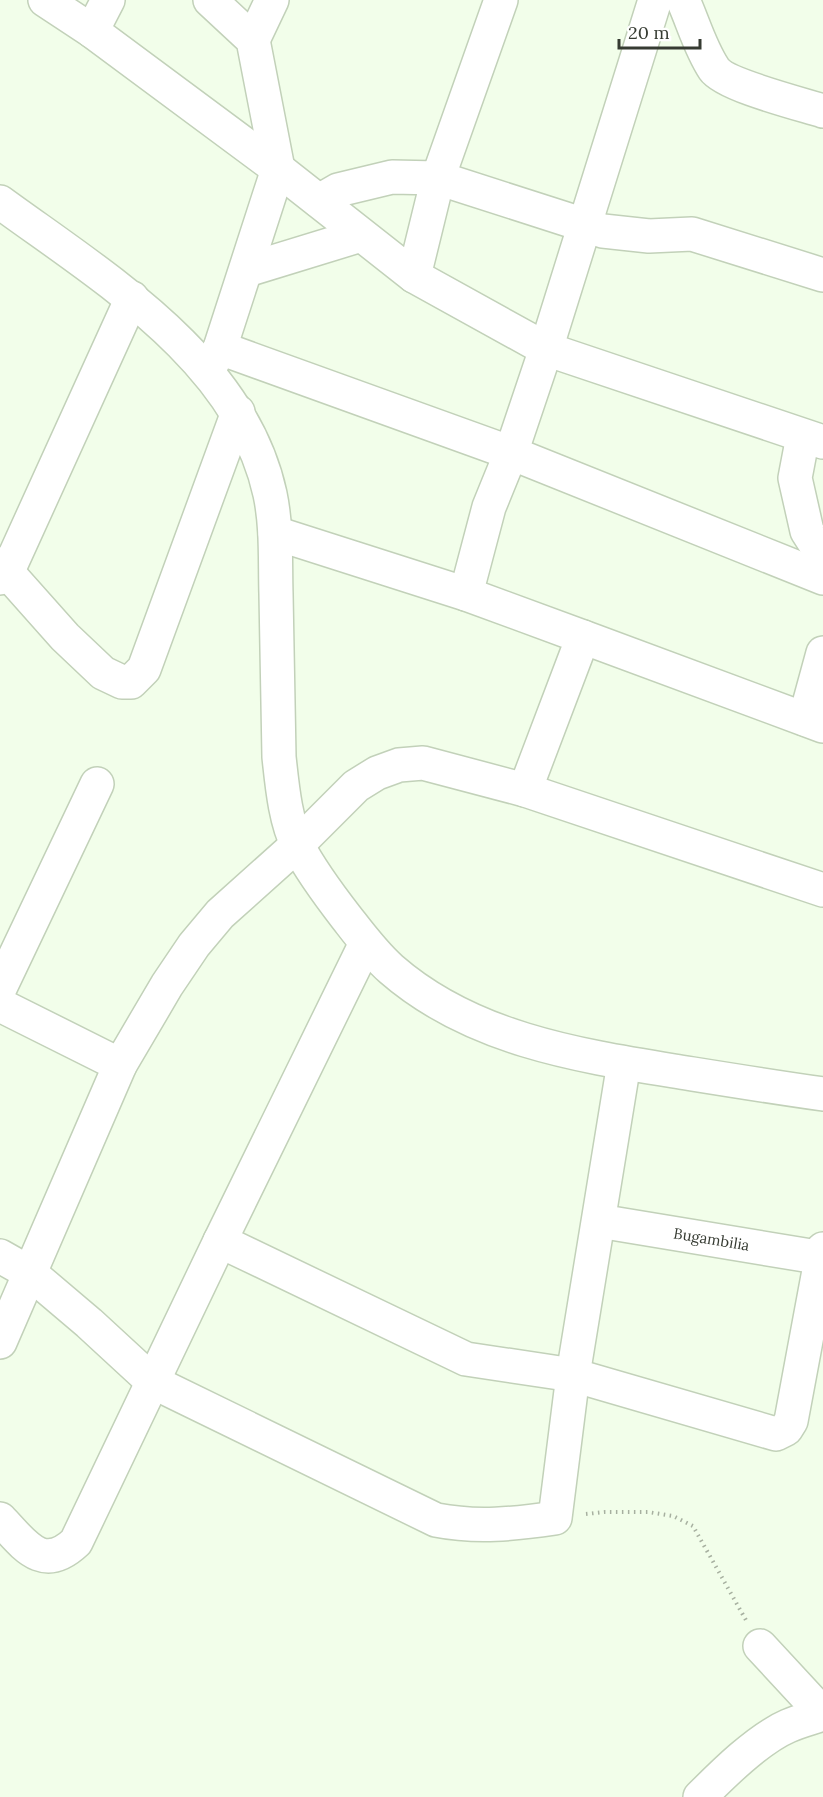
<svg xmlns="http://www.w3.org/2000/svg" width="823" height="1797" font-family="Lora,serif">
<rect width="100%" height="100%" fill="#f2feea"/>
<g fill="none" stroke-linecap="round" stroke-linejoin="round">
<defs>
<g id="street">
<path d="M45 0 92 31 278 169 414 276 546 349 823 442"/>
<path d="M683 0C693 22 700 48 714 69 725 85 801 104 823 111"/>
<path d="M92 31 108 0"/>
<path d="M253 40 272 0"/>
<path d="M319 201 338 190 392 177 438 178 603 231 649 236 692 234 823 275"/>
<path d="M0 202C104 278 241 360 270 494 277 527 275 561 276 594 277 648 278 703 279 757 282 784 285 821 298 846 311 871 329 895 346 917 360 935 374 954 391 969 470 1038 575 1055 674 1071 724 1079 773 1087 823 1094"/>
<path d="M247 270 361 235"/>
<path d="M414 276 438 178 501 0"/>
<path d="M220 348 511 453 823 578"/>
<path d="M210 367 220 348 278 169 253 40 210 0"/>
<path d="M803 436 795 478 807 531 823 556"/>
<path d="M275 533 466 594"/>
<path d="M0 564 65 637 103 673 122 682H131L144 669 238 412"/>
<path d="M0 578 7 573 132 298"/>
<path d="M583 637 823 726"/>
<path d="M805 719 823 653"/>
<path d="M525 790 583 637 466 594 489 507 511 453 546 349 655 0"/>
<path d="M0 988 97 784"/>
<path d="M0 1005 120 1065"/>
<path id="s1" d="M599 1221 823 1258"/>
<path d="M220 1241 466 1359 573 1375 776 1434 786 1429 791 1421 823 1249"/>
<path d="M0 1256 30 1273 89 1323 153 1382 436 1520C477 1528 514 1524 555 1518L573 1375 624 1063"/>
<path d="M0 1342 120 1065 167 985 194 945 220 914 297 845 356 786 377 773 399 765 423 763 525 790 823 890"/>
<path d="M0 1519C24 1544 42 1574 76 1542L220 1241 366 943"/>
<path d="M760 1646 823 1714"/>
<path d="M700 1797C723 1774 758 1739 788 1726 799 1721 811 1718 823 1714"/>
</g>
</defs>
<use href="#street" stroke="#c2d1b9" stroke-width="36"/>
<path stroke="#a7b0a0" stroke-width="4" stroke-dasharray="1.5 4.5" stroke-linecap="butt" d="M586 1514 605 1512H648L673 1516 693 1526 747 1622"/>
<use href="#street" stroke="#fff" stroke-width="33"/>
</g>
<g text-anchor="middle" stroke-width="5" stroke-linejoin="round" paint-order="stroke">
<g font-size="15" fill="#363b32" stroke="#fff">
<text dy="5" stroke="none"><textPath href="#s1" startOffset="114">Bugambilia</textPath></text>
</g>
</g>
<path d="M619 39v9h81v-9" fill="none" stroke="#363b32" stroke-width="3"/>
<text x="628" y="39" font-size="18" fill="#363b32" stroke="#ffffff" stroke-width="4.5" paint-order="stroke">20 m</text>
</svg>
